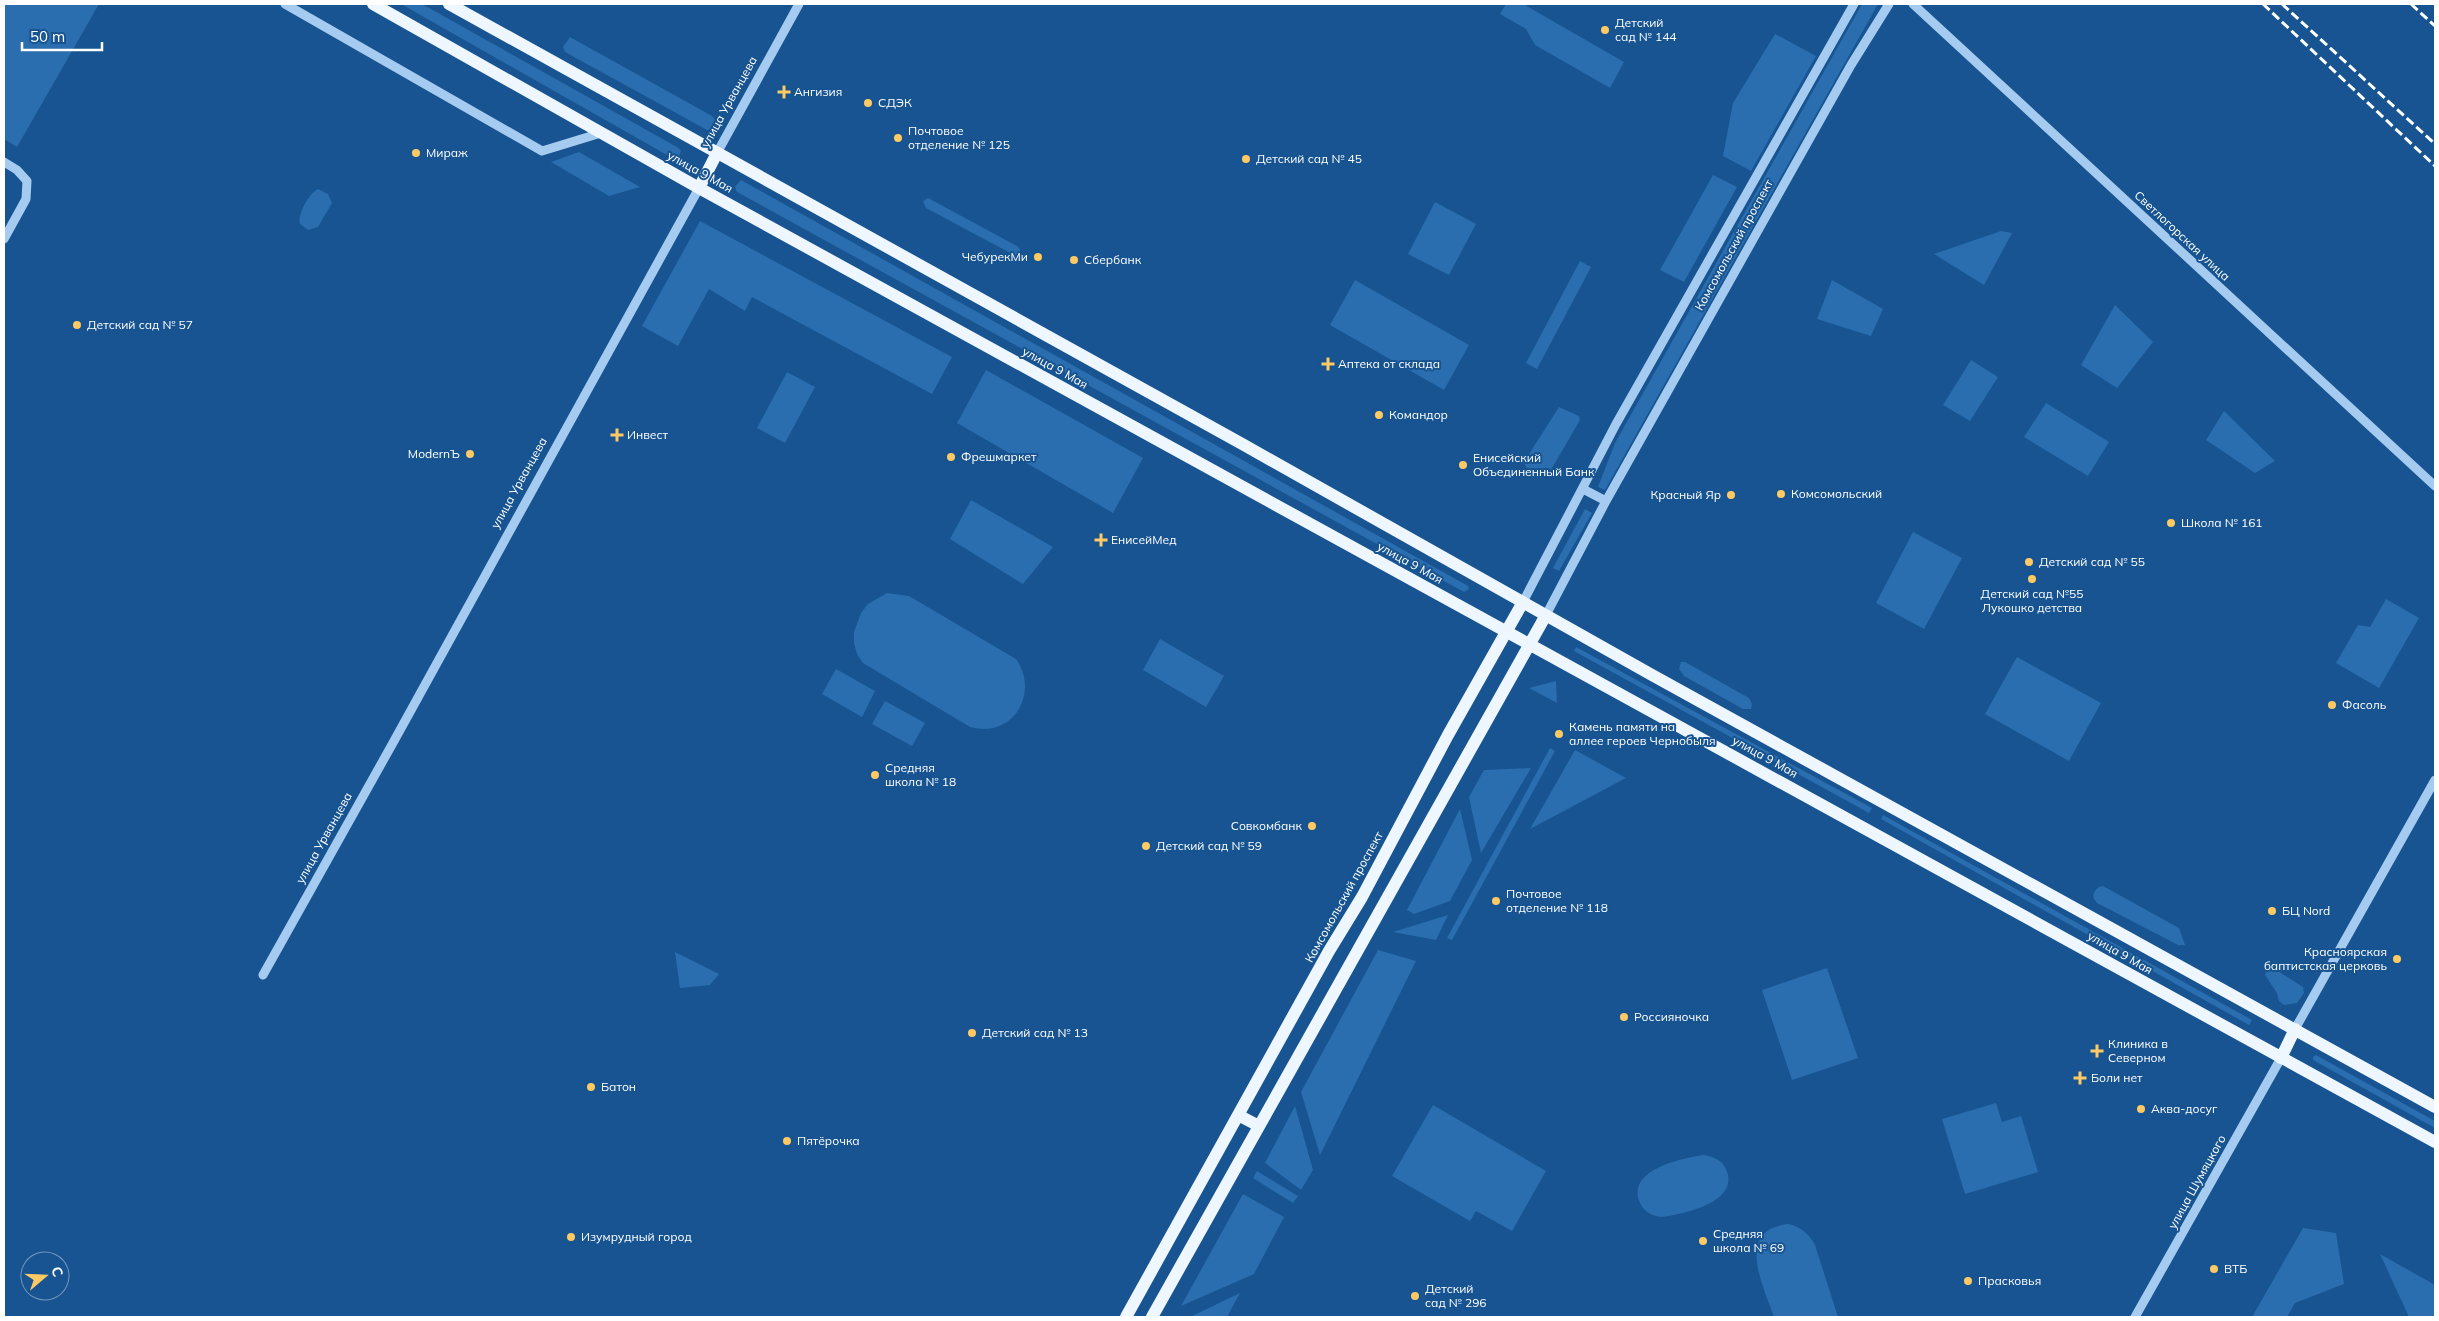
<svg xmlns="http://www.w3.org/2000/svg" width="2439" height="1321" font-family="Mulish,sans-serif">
<rect width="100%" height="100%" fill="#175491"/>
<path fill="#2a6eaf" d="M4 4H99L17 147 4 139Z
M401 4H422L677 147 681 150 679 157 674 159 667 155Z
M1506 4H1523L1624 62 1610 88 1535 45 1526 29 1500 14Z
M1862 4H1878L1605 490 1598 487 1615 443Z
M1775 34 1816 56 1751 171 1723 156 1733 103Z
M570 37 712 116 718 123 715 129 707 130 565 52 563 47Z
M579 152 640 187 609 196 551 162Z
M1713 175 1737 187 1684 282 1660 270Z
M741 180 1468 586 1469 589 1464 592 737 192 735 187Z
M318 189 328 194 332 203 318 227 308 230 300 224C297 215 309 193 318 189Z
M928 198 1017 246 1020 249V254L1014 255 926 208 923 201Z
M1435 202 1476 224 1449 275 1408 254Z
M700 221 952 357 932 394 752 297 745 311 709 289 678 346 642 326Z
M2001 231 2012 233 1984 285 1934 254Z
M1580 261 1591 267 1537 369 1526 363Z
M1355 280 1469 345 1444 390 1330 325Z
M1832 280 1883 309 1871 336 1817 319Z
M2115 305 2153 342 2117 388 2081 365Z
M1971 360 1998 377 1970 421 1943 405Z
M986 370 1143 458 1113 513 957 423Z
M787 372 815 387 785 443 757 428Z
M2046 403 2109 442 2088 476 2024 437Z
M1559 407 1579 416 1580 420 1548 475 1544 476 1526 467 1524 462Z
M2224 411 2275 461 2255 473 2206 440Z
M971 500 1053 547 1023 584 950 539Z
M1585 509 1592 513 1559 571 1553 568Z
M1913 532 1962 558 1924 629 1876 603Z
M887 593 909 596 1016 659C1040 693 1013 739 970 727L863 663 857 654 854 643V632L861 613 868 604Z
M2386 599 2419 618 2379 688 2336 663 2358 625 2370 627Z
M1160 639 1224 676 1206 707 1143 670Z
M1576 647 1872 808 1869 813 1574 651Z
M2017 657 2101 703 2069 761 1985 714Z
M1681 662H1685L1749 698 1752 704 1751 709H1743L1684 676 1679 669Z
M836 669 875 691 862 717 822 694Z
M1556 681 1557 703 1529 688Z
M885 701 925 723 912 746 872 724Z
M1550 748 1555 751 1452 940 1447 938Z
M1575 750 1626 778 1530 829Z
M1531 768 1481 853 1469 797 1484 770Z
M1460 809 1472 860 1450 901 1414 914 1407 910Z
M1883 815 2252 1020 2249 1025 1881 819Z
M2103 886 2179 928 2185 945H2178L2097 903 2094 899C2092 893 2096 887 2103 886Z
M1448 915 1436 940 1393 932Z
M1378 950 1416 961 1320 1155 1301 1092Z
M675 952 719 974 710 985 680 988Z
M2270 966 2303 987 2304 993 2297 1003 2284 1005 2279 1001 2277 993 2265 975 2267 967Z
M1827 968 1858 1058 1792 1080 1762 990Z
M2316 1055 2435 1121V1128L2313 1060V1057Z
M1996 1103 2002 1122 2021 1116 2038 1172 1965 1194 1942 1119Z
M1433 1105 1546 1171 1512 1231 1476 1211 1470 1221 1392 1176Z
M1295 1106 1313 1170 1301 1190 1265 1163Z
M1704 1155C1714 1157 1722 1160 1726 1169 1741 1202 1684 1214 1662 1217 1652 1216 1644 1212 1640 1203 1625 1170 1682 1158 1704 1155Z
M1257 1171 1298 1196 1293 1203 1253 1178Z
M1243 1194 1284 1217 1254 1274 1181 1306Z
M1789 1224C1802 1228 1808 1233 1815 1245L1838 1317H1774C1763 1285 1734 1229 1789 1224Z
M2303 1228 2336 1233 2344 1284 2295 1303 2287 1317H2252Z
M2380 1254 2435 1285V1317H2409Z
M1240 1293 1227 1317H1190Z"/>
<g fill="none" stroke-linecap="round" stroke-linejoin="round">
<path stroke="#a6cbf0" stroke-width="9" d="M285 4 542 151 601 133
M1913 4 2435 486
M717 153 799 4
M4 162 17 170 27 181 26 199 4 239
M1583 489 1606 501
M1523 602 1616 424 1854 4
M1546 615 1606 501 1851 65 1889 4
M263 975 394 741 699 188
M2295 1029 2435 780
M2135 1317 2281 1058"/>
<path stroke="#eef6ff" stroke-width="12" d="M373 4 699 188 2435 1142
M449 4 1244 445 1652 675 2435 1107
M699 188 717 153
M2281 1058 2295 1029
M1238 1115 1259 1126
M1126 1317 1329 951 1362 897 1448 735 1523 602
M1152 1317 1546 615"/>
<path stroke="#fff" stroke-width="3" stroke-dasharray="9 4" stroke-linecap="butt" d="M2263 4 2435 166
M2282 4 2435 144
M2411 4 2435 26"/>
</g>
<g fill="#ffc964" stroke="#175491" stroke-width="2">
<circle cx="1605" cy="30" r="5"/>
<path d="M781.5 84.5h5v5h5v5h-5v5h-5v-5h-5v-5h5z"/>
<circle cx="868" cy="103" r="5"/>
<circle cx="898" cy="138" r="5"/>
<circle cx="416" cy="153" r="5"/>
<circle cx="1246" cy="159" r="5"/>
<circle cx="1038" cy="257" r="5"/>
<circle cx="1074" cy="260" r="5"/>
<circle cx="77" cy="325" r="5"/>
<path d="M1325.5 356.5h5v5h5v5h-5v5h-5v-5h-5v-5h5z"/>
<circle cx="1379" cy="415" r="5"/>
<path d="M614.5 427.5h5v5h5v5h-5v5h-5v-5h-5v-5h5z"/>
<circle cx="470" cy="454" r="5"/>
<circle cx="951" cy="457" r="5"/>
<circle cx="1463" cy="465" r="5"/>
<circle cx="1781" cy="494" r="5"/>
<circle cx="1731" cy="495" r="5"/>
<circle cx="2171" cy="523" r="5"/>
<path d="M1098.5 532.5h5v5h5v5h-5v5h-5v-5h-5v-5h5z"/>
<circle cx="2029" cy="562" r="5"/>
<circle cx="2032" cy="579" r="5"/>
<circle cx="2332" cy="705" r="5"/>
<circle cx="1559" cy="734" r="5"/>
<circle cx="875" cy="775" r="5"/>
<circle cx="1312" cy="826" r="5"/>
<circle cx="1146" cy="846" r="5"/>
<circle cx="1496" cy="901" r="5"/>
<circle cx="2272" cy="911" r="5"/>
<circle cx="2397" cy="959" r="5"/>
<circle cx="1624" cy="1017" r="5"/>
<circle cx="972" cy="1033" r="5"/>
<path d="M2094.5 1043.5h5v5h5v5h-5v5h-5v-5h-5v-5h5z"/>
<path d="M2077.5 1070.5h5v5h5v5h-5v5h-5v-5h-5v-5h5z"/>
<circle cx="591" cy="1087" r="5"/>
<circle cx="2141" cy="1109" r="5"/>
<circle cx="787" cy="1141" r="5"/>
<circle cx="571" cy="1237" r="5"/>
<circle cx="1703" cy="1241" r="5"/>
<circle cx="2214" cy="1269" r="5"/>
<circle cx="1968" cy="1281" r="5"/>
<circle cx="1415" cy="1296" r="5"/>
</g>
<g text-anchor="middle" stroke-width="4" stroke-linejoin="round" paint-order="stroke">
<g font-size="12" fill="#fff" stroke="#175491" text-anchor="start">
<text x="1615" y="27">Детский<tspan x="1615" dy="14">сад № 144</tspan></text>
<text x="794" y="96">Ангизия</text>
<text x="878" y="107">СДЭК</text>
<text x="908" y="135">Почтовое<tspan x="908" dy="14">отделение № 125</tspan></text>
<text x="426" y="157">Мираж</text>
<text x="1256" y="163">Детский сад № 45</text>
<text x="1028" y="261" text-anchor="end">ЧебурекМи</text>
<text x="1084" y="264">Сбербанк</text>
<text x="87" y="329">Детский сад № 57</text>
<text x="1338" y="368">Аптека от склада</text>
<text x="1389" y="419">Командор</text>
<text x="627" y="439">Инвест</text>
<text x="460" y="458" text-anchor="end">ModernЪ</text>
<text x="961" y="461">Фрешмаркет</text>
<text x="1473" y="462">Енисейский<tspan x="1473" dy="14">Объединенный Банк</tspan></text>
<text x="1791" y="498">Комсомольский</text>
<text x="1721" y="499" text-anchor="end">Красный Яр</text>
<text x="2181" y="527">Школа № 161</text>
<text x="1111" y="544">ЕнисейМед</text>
<text x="2039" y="566">Детский сад № 55</text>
<text x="2032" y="598" text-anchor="middle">Детский сад №55<tspan x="2032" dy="14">Лукошко детства</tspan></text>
<text x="2342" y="709">Фасоль</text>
<text x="1569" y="731">Камень памяти на<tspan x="1569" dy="14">аллее героев Чернобыля</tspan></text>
<text x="885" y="772">Средняя<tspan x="885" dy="14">школа № 18</tspan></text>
<text x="1302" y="830" text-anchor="end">Совкомбанк</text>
<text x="1156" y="850">Детский сад № 59</text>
<text x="1506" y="898">Почтовое<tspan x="1506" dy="14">отделение № 118</tspan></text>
<text x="2282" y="915">БЦ Nord</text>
<text x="2387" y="956" text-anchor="end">Красноярская<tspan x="2387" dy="14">баптистская церковь</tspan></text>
<text x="1634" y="1021">Россияночка</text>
<text x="982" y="1037">Детский сад № 13</text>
<text x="2108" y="1048">Клиника в<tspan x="2108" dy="14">Северном</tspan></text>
<text x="2091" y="1082">Боли нет</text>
<text x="601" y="1091">Батон</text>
<text x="2151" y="1113">Аква-досуг</text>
<text x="797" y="1145">Пятёрочка</text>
<text x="1713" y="1238">Средняя<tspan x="1713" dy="14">школа № 69</tspan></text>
<text x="581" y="1241">Изумрудный город</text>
<text x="2224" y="1273">ВТБ</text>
<text x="1978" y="1285">Прасковья</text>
<text x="1425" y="1293">Детский<tspan x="1425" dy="14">сад № 296</tspan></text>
</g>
<g font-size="12" fill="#fff" stroke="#175491">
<text transform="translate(729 102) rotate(-61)" y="4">улица Урванцева</text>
<text transform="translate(700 172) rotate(29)" y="4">улица 9 Мая</text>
<text transform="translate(2182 236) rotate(43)" y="4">Светлогорская улица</text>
<text transform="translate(1734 245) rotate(-61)" y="4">Комсомольский проспект</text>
<text transform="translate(1055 368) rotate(29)" y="4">улица 9 Мая</text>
<text transform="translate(519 483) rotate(-61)" y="4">улица Урванцева</text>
<text transform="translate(1410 563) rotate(29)" y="4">улица 9 Мая</text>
<text transform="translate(1765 757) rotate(29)" y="4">улица 9 Мая</text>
<text transform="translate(324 838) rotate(-61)" y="4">улица Урванцева</text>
<text transform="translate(1344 897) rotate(-61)" y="4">Комсомольский проспект</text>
<text transform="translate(2120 953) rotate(30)" y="4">улица 9 Мая</text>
<text transform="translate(2197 1182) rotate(-61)" y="4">улица Шумяцкого</text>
</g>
</g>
<rect width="2439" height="1321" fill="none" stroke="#ffffff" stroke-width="10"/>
<g transform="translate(45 1276) rotate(71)"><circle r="24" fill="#175491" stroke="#7498bd"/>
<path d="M0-4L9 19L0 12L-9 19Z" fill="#ffc964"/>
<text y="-8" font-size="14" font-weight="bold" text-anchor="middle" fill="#ffffff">С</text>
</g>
<path d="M22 42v8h80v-8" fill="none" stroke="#ffffff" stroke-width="2.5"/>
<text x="30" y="42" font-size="15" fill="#ffffff" stroke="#175491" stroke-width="4" paint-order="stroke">50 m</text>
</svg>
